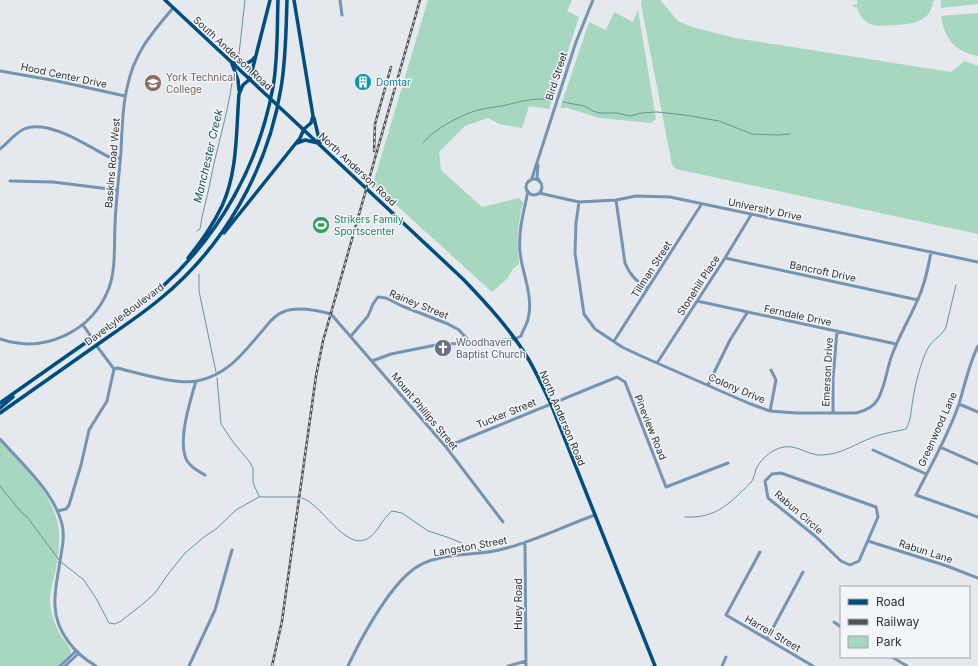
<svg xmlns="http://www.w3.org/2000/svg" width="978" height="666" font-family="Inter,sans-serif">
<rect width="100%" height="100%" fill="#e5e8ed"/>
<path fill="#a7d7bf" d="M428 0H572L567 11 579 17 549 109 529 106 522 128 499 124 488 118 465 126 439 152 441 170 482 207 519 198 523 202C518 223 516 242 519 264L513 269 507 279 492 292 373 184Z
M642 0H660L678 21 692 27 735 38 951 72 964 61 978 66V234L676 169 672 165 641 4Z
M857 0H937L933 1C931 28 899 24 879 26 867 25 860 18 857 7H853V5H857Z
M941 0H978V4L941 8Z
M638 10 656 119 651 123 599 118 568 108H560L589 22 606 30 614 12 633 22Z
M978 13V56C954 51 945 39 941 16Z
M0 440C26 470 62 500 59 543 59 553 57 563 55 573 53 583 49 593 50 603 51 613 54 623 59 632 62 639 71 646 71 653L58 666H0Z"/>
<g fill="none" stroke-linecap="round" stroke-linejoin="round">
<path stroke="#679597" stroke-width="1" d="M239 54 245 0
M563 102 584 106 593 111 600 113H617L630 116 641 113 657 112 685 115 719 121 752 134 778 135 790 134
M423 143C433 129 462 115 478 110 486 108 494 107 502 106 519 102 534 97 551 100
M197 231 200 229C202 213 207 199 210 183 216 150 227 117 232 83
M199 274V291L216 372
M217 378 221 424 233 442 249 461 253 468V483L259 496
M0 486 21 512 28 518 59 560
M259 497H298
M302 498C321 503 345 551 367 539 378 533 381 520 392 511L402 513 428 531 447 537 481 551
M685 517C708 518 721 511 737 496 742 491 748 486 752 481 754 477 755 473 756 469 760 461 767 454 775 450 794 440 806 456 822 455 842 454 853 445 871 438 883 433 894 432 906 429 911 421 911 409 913 399 915 385 921 361 928 348 932 340 942 336 946 327L956 285
M61 562 84 580 97 600 109 623 115 624 121 621 144 603 155 593 169 573 185 553 204 537 216 529 236 510 259 497"/>
<path stroke="#7494b1" stroke-width="3" d="M340 0 342 15
M0 71 57 81 125 96
M0 149C8 143 15 133 24 129 47 119 85 144 105 155L112 158H120
M538 165 537 177 539 180
M526 187a8 8 0 1 1 16 0a8 8 0 1 1-16 0Z
M10 181 53 182 117 190
M530 181 532 178 576 42 593 0
M539 193 579 202 616 200 636 196 670 197 978 262
M616 200 625 263C630 275 636 281 647 288
M579 202 576 223 575 253 584 314 595 329 622 347 641 356 748 403 770 411 796 413H856C865 411 873 408 878 399 885 387 887 368 892 355 899 336 910 318 918 299 925 284 928 268 931 252
M725 258 918 300
M697 301 896 344
M83 325 92 338
M351 336 368 316 373 304 378 297 386 298 402 306 448 324 459 330 471 343
M0 339C44 354 92 332 109 288 116 268 114 245 115 224 116 200 119 176 121 152 122 131 122 109 127 88 134 53 151 34 173 8
M614 341 701 205
M96 345 114 369
M978 346C969 364 965 384 959 404 948 436 931 465 916 495L978 517
M372 361 391 354 436 345 515 339 521 336C523 330 527 324 528 319 534 297 522 273 520 252 518 231 524 211 528 191
M657 363 725 258 751 215
M114 369 117 368C138 373 176 385 197 381 228 375 244 352 263 330 268 324 274 315 283 312 297 306 316 310 331 314L446 447 503 522
M196 381C190 401 179 437 185 456 187 465 198 471 205 475
M708 385 730 340 747 313
M959 404 978 412
M770 411 776 380 771 370
M833 413V378L837 331
M0 439C22 464 54 492 62 524 65 536 62 549 60 561 58 576 54 591 55 606 56 632 75 654 96 666
M446 447 617 377 625 382 666 487 728 463
M940 447 978 464
M873 450 926 474
M781 473 876 507 878 517 859 561 850 565 841 561 815 536 768 498 765 481 772 474Z
M57 511 66 509 69 505 81 465 89 430 107 401 114 369
M868 541 947 566 978 578
M525 542 526 666
M760 552 726 615 813 666
M834 622 841 627
M767 639 803 572
M892 657 907 666
M60 666 76 651
M65 666 78 654
M189 666 215 610 232 550
M348 666C361 638 387 591 410 572 418 565 430 560 440 558 461 553 482 555 503 549 535 541 564 526 595 515
M508 666 526 661
M722 666 726 657"/>
<path stroke="#004d7f" stroke-width="3.5" d="M165 0 463 279C487 304 511 330 529 360 537 374 544 389 551 404L655 666
M234 62C242 65 249 65 255 57
M232 64 238 80 239 90
M314 118 320 143
M297 143 305 140 318 143
M224 233 300 138 304 129 311 123 313 116 294 0
M188 258C201 242 213 225 222 206 238 171 236 131 239 94L243 85 250 79 270 0
M0 403C31 381 62 359 94 337 117 321 141 305 162 287 220 235 259 164 273 87 278 59 277 29 278 0
M0 408 13 397
M0 413C34 389 68 365 101 342 121 328 142 314 160 299 224 247 268 169 281 88 286 59 286 29 287 0"/>
<defs>
<path id="rail" d="M374 151 375 124 391 67
M272 666 282 621 316 376 323 341 420 0"/>
</defs>
<use href="#rail" stroke="#525356" stroke-width="2.5"/>
<use href="#rail" stroke="#f2f6fa" stroke-width="1" stroke-dasharray="3" stroke-linecap="butt"/>
</g>
<defs>
<symbol id="building-disc" viewBox="-11 -11 22 22"><circle r="9.5" fill="#0f9aa8" stroke="#f2f6fa"/><path d="M-4-6H4V6H1V3H-1V6H-4ZM-2.5-4.3h1.7v1.8h-1.7ZM.8-4.3h1.7v1.8H.8ZM-2.5-1h1.7V.8h-1.7ZM.8-1h1.7V.8H.8Z" fill="#fff"/></symbol>
<symbol id="university-disc" viewBox="-11 -11 22 22"><circle r="9.5" fill="#8d6e63" stroke="#f2f6fa"/><path d="M0-5L7-2L0 1L-7-2ZM-4 1L0 2.5L4 1V4Q0 6-4 4Z" fill="#fff"/></symbol>
<symbol id="stadium-disc" viewBox="-11 -11 22 22"><circle r="9.5" fill="#2e9e5b" stroke="#f2f6fa"/><path d="M0-5a6.5 5 0 1 0 0 10a6.5 5 0 1 0 0-10ZM-3.5-1.8h7v3.6h-7Z" fill="#fff"/></symbol>
<symbol id="church-disc" viewBox="-11 -11 22 22"><circle r="9.5" fill="#6b7280" stroke="#f2f6fa"/><path d="M-1.2-6h2.4v3.5h3.3v2.4h-3.3V6h-2.4V-.1h-3.3v-2.4h3.3Z" fill="#fff"/></symbol>
</defs>
<g fill-rule="evenodd">
<use href="#building-disc" x="353" y="72" width="20" height="20"/>
<use href="#university-disc" x="143" y="73" width="20" height="20"/>
<use href="#stadium-disc" x="311" y="215" width="20" height="20"/>
<use href="#church-disc" x="433" y="338" width="20" height="20"/>
</g>
<g text-anchor="middle" stroke-width="3" stroke-linejoin="round" paint-order="stroke">
<g font-size="10" fill="#2f3032" stroke="#f2f6fa">
<text transform="translate(233 53) rotate(43)" y="4">South Anderson Road</text>
<text transform="translate(64 75) rotate(12)" y="4">Hood Center Drive</text>
<text transform="translate(556 76) rotate(-72)" y="4">Bird Street</text>
<text transform="translate(112 163) rotate(-85)" y="4">Baskins Road West</text>
<text transform="translate(358 169) rotate(43)" y="4">North Anderson Road</text>
<text transform="translate(765 209) rotate(12)" y="4">University Drive</text>
<text transform="translate(651 269) rotate(-57)" y="4">Tillman Street</text>
<text transform="translate(823 271) rotate(12)" y="4">Bancroft Drive</text>
<text transform="translate(698 285) rotate(-57)" y="4">Stonehill Place</text>
<text transform="translate(419 304) rotate(22)" y="4">Rainey Street</text>
<text transform="translate(124 314) rotate(-37)" y="4">Dave Lyle Boulevard</text>
<text transform="translate(798 315) rotate(12)" y="4">Ferndale Drive</text>
<text transform="translate(827 372) rotate(-87)" y="4">Emerson Drive</text>
<text transform="translate(737 388) rotate(23)" y="4">Colony Drive</text>
<text transform="translate(425 411) rotate(50)" y="4">Mount Phillips Street</text>
<text transform="translate(506 413) rotate(-22)" y="4">Tucker Street</text>
<text transform="translate(563 418) rotate(67)" y="4">North Anderson Road</text>
<text transform="translate(651 427) rotate(68)" y="4">Pineview Road</text>
<text transform="translate(937 429) rotate(-66)" y="4">Greenwood Lane</text>
<text transform="translate(799 512) rotate(41)" y="4">Rabun Circle</text>
<text transform="translate(470 546) rotate(-10)" y="4">Langston Street</text>
<text transform="translate(926 551) rotate(18)" y="4">Rabun Lane</text>
<text transform="translate(518 604) rotate(-90)" y="4">Huey Road</text>
<text transform="translate(773 633) rotate(30)" y="4">Harrell Street</text>
</g>
<g font-size="10" fill="#785e54" stroke="#f2f6fa" text-anchor="start">
<text x="166" y="81">York Technical<tspan x="166" dy="12">College</tspan></text>
</g>
<g font-size="10" fill="#0d838f" stroke="#f2f6fa" text-anchor="start">
<text x="376" y="86">Domtar</text>
</g>
<g font-size="10" fill="#27864d" stroke="#f2f6fa" text-anchor="start">
<text x="334" y="223">Strikers Family<tspan x="334" dy="12">Sportscenter</tspan></text>
</g>
<g font-size="10" fill="#5b616d" stroke="#f2f6fa" text-anchor="start">
<text x="456" y="346">Woodhaven<tspan x="456" dy="12">Baptist Church</tspan></text>
</g>
<g font-size="11" font-style="italic" fill="#154e50" stroke="#f2f6fa">
<text transform="translate(208 156) rotate(-77)" y="4">Manchester Creek</text>
</g>
</g>
<rect x="840" y="586" width="130" height="72" fill="#f2f6fa" stroke="#a4a7aa"/>
<rect x="848" y="599" width="20" height="6" fill="#004d7f" stroke="#a4a7aa"/>
<text x="876" y="606" font-size="12" fill="#2f3032">Road</text>
<rect x="848" y="619" width="20" height="6" fill="#525356" stroke="#a4a7aa"/>
<text x="876" y="626" font-size="12" fill="#2f3032">Railway</text>
<rect x="848" y="636" width="20" height="12" fill="#a7d7bf" stroke="#a4a7aa"/>
<text x="876" y="646" font-size="12" fill="#2f3032">Park</text>
</svg>
